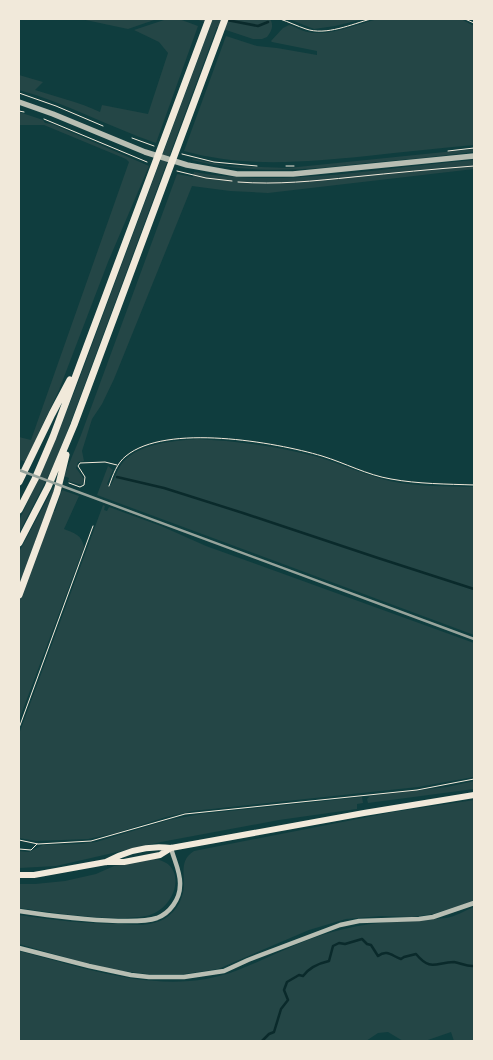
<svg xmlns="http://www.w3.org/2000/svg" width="493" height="1060" font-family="Raleway,sans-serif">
<rect width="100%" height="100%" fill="#0f3d3e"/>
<path fill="#244646" d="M81 19H157L128 29Z
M167 19H179L198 26 156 143C110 127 66 103 19 90V75L43 82 35 90C57 97 79 102 100 112L102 105 148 114 168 53 159 42 134 30Z
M195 19H270C274 25 272 31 267 37L262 39H253L217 27 67 432 52 469 19 533V521L49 455 76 388 211 24Z
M289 19H364L335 26 314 29Z
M378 19H461L474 26V145C439 148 403 152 367 156 305 162 245 168 184 151L226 36 257 46 277 48 317 55V51L272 42 271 41 283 28 289 25C296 27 301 31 308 32 328 37 358 24 378 19Z
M19 112 43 120 45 123 52 124 149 166 108 262 59 390 25 462 21 460 20 464 19 437 31 440 129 162 126 159 44 125H19Z
M474 149V152C439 156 403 160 367 163 309 170 250 175 192 160L193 159 228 166 288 168Z
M474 160V169L268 193 230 191 192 186 114 379 102 404 92 419 82 451 84 461 78 462 76 468 84 479 82 485 68 481 69 478 64 476 81 435 177 174 193 177 194 172C256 183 317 177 380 170 411 166 443 163 474 160Z
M197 439C236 441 276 446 314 456 340 463 364 475 390 481 418 487 447 486 474 487V635L97 495 108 466 113 470 107 484 110 486C115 479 117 469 123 462 140 443 173 441 197 439Z
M55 487 19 587V552L53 488Z
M62 490 79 496 64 529C74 533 82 535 84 547L19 720V601L52 510 55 511Z
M103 505 105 506 104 510 107 511 109 507 161 526 206 546 474 643V777L418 787 193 811 166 817 116 833 88 839 36 841 19 838V734Z
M474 781V789L368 803 367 799 370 796 447 787Z
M362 797 363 803 357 804V809L279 820 161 842 56 866 19 868V851L29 852 43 845 78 844 96 842 169 820 201 814Z
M474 800V901L433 914 412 917 381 916 346 919 309 930 218 969 184 974H147L115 970 75 960 19 944V915C53 920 87 924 122 924 134 925 148 926 160 921 170 917 179 907 182 896 188 880 176 862 194 851L393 812Z
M153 859C190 862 177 910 146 916 109 922 57 913 19 908V884H35L65 881 96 874 114 866Z
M474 907V1041H454L451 1032 425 1041H403L388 1032 378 1033 366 1041H19V951C89 969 167 998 238 970 274 956 306 937 344 929 377 921 412 921 446 918 455 917 466 910 474 907Z"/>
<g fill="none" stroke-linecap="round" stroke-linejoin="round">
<path stroke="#0a2a2b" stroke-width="2.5" d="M227 20 258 26 268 22
M117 477 164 488 243 513 378 558 474 589
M262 1041 269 1034 274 1032 281 1009 288 1000 284 990 287 982 299 975 303 976C309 968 320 963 329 961L333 946 339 943 345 944 362 939 367 944 371 945 378 956C387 949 392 956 401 959L404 957 416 954C431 972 436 962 454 962 461 963 467 967 474 966"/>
<path stroke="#f1e9da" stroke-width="1" d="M280 19C289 22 297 26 306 29 326 36 352 24 371 19
M465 19 474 23
M19 93 56 106 103 126
M19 111 24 112
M44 119 147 162
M132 138 154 146
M448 151 474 148
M182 154 214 162 257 166
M286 166H294
M177 171 206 178 232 181
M238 182C277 185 314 181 353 177 393 173 434 169 474 166
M69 483 80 487 84 485 85 477 78 466 80 463 105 462 117 465
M109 486C113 475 117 463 126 456 166 423 275 442 322 456 345 463 367 475 391 479 418 484 447 484 474 485
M19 728 93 526
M19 840 38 844 91 841 185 814 417 790 474 779
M19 849 31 850 37 844"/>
<path stroke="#b8beb3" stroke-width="4.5" d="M19 911C52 916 85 920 118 921 131 921 145 922 157 918 170 913 180 899 180 885 181 873 174 860 171 848
M19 948 89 966 131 975 149 977H184L224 971 248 960 340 925 359 921 419 919 433 917 474 903"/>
<path stroke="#b8beb3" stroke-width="5.5" d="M19 102 53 114 145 152 187 165 237 174H293L474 156"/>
<path stroke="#f1e9da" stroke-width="6" d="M106 862C126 851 149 845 171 848L364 813 474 795
M19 875H34L106 862H124L160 855 171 848"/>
<path stroke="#f1e9da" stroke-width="7" d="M19 482 52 414 70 380
M19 510 35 479 53 437 209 19
M19 543 48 487 74 425 225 19
M19 595 57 492 66 455"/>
<path stroke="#97a49c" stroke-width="2.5" d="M19 470 474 639"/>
</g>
<rect width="493" height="1060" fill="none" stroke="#f1e9da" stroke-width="40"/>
</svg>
